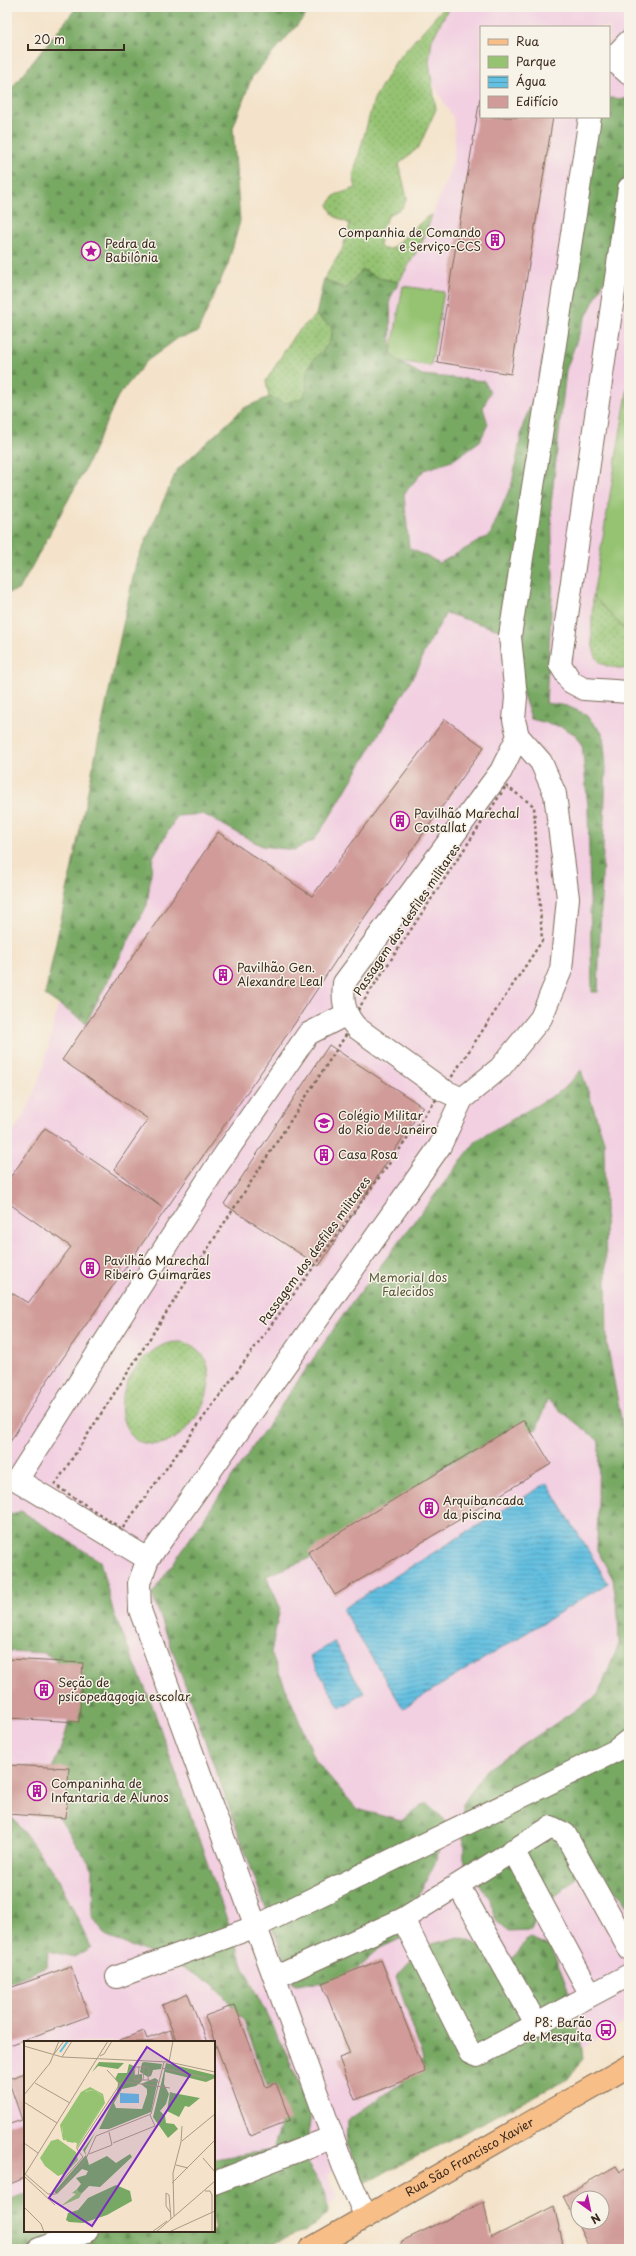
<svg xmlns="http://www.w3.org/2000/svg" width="636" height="2256" font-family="'Playpen Sans',sans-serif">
<defs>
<pattern id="green-dots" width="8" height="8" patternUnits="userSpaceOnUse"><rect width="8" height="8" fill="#95c372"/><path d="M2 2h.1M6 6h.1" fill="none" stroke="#7b9f5d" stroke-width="1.8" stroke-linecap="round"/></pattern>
<pattern id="forest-firs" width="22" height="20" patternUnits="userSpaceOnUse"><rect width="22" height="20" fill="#78a964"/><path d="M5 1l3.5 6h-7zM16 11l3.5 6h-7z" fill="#648a52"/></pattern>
<pattern id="water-rules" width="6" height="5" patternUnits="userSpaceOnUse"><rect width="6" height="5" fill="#63c0e1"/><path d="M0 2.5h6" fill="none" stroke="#539cb6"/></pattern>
</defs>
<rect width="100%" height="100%" fill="#f7f3e8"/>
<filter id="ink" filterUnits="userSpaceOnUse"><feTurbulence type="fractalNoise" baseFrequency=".025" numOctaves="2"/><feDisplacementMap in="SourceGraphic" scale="8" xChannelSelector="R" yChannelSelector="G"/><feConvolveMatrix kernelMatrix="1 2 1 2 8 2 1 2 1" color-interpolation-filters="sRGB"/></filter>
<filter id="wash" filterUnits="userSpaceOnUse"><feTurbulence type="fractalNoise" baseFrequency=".012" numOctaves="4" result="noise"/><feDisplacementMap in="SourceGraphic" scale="16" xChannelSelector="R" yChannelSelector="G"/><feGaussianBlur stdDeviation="0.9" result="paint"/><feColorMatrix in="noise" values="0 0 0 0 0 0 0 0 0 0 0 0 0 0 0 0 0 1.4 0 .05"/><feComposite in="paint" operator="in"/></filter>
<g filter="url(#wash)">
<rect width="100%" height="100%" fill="#f4e3ca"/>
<path fill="#f2cfe1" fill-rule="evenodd" d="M449 7H629V2020L390 2168 360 2154 327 2174 337 2196 328 2207 296 2225 7 2249V1143L30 1104 44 1064 65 978 366 350 399 282 423 240 453 161 455 138 453 118 432 82 429 62 432 40ZM481 27H609V117H481ZM25 2042H214V2231H25Z"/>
<path fill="url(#green-dots)" stroke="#687648" d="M444 7H449L432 40 429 62 436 109 419 147 399 164 407 198 402 208 389 215 380 231V246L383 249H391L427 217 432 215 423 240 399 282 379 278 363 270 345 289 324 279 342 250 350 224 334 216 328 205 335 195 356 188 353 176 374 99 396 61Z
M316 315 333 328C332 333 331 339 329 343 315 361 303 361 308 389L301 399 285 403 269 397 266 381 295 334Z
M593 596 629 634V669C620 668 609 668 601 663 587 653 593 612 593 596Z
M184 1342C232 1359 203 1429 167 1442 157 1446 146 1444 137 1441 104 1413 129 1361 163 1345 169 1342 177 1342 184 1342Z"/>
<path fill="url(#forest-firs)" stroke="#5a6a41" d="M77 7H313L252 77 233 128 240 221 228 264 197 333 178 338 147 361 118 396 85 469 19 590 7 593V94Z
M609 98 627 99 629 143 613 263 583 323 566 370 551 504 553 578 546 703 567 706 585 714 603 734 606 767 598 992H592L588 807 582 744 576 735 562 727 531 719 502 631 446 613 423 654 420 665 329 818 313 841 294 850 262 846 203 814 177 816 153 857 147 905 86 1023 45 995 136 563 177 470 244 408 269 397 285 403 301 399 307 389C303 362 315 361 329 343 331 340 332 333 333 328L316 315 324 279 345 289 362 270 379 278 399 282 390 299 391 353 398 361 422 375 484 381 490 392 483 408 488 424 480 441 452 461 424 470 404 494 409 548 440 563 490 535 512 483 523 425 538 386 586 117H609Z
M581 1070 604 1141 607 1343 629 1462V1910L623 1898 587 1863 575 1879 540 1910 531 1930 509 1931 494 1918 491 1899 464 1864 463 1804 486 1770 598 1695 619 1644 618 1616 613 1579 597 1550 599 1441 547 1400 537 1429 486 1443 440 1469 411 1500 382 1508 311 1558 266 1576 280 1607 271 1653 316 1761 357 1809 401 1821 427 1803 447 1822 435 1863 415 1902V1932L380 1948 342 1982 293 1984 152 1594 348 1308 477 1140 564 1089Z
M21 1511 100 1561 114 1614 152 1705 245 1971 288 2057 311 2113 305 2159 326 2194 328 2214 308 2229 258 2249H7V2200L25 2194V2231H214V2159L273 2150 281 2124 244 2021 214 1984 167 1960 107 1937 92 1916 93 1869 51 1806 44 1784C59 1756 73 1724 71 1691 70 1683 67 1675 65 1667L45 1653 7 1651V1516Z
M7 1792 11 1816 58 1878 91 1947 74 1957 48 1951 47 1967 7 1983Z
M459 1937 482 1946 508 1964 529 1937 550 1947C567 1981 579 2020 583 2058L568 2079 363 2184 346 2143 347 2121 401 2083 423 2059 396 1977 425 1946Z"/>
<path fill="#95c372" stroke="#687648" d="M403 286 444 292 431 366 398 361 391 353Z
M629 381V634L593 596Z"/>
<path fill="url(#water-rules)" stroke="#4f7580" d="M547 1483 608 1583 403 1708 342 1609Z
M334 1642 364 1693 340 1708 310 1657Z"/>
<g id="blocks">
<path fill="#d09b98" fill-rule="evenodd" d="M480 98 481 117H553L511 374 437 362Z
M445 719 484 747 357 928 295 1023 47 1381 7 1447V1290L28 1303 71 1247 7 1202V1182L45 1128 163 1208 114 1169 148 1119 62 1060 218 832 312 896Z
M329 1045 423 1107 319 1266 224 1204Z
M524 1420 551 1464 335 1595 308 1552Z
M7 1659 83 1663 79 1722 7 1718Z
M7 1765 69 1768 66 1818 7 1814Z
M381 1960 425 2072 355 2100 339 2058 350 2054 322 1983Z
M71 1966 89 2016 7 2046V1989Z
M188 1994 207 2042H177L162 2005Z
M235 2005 266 2087 276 2083 290 2120 250 2136 205 2016Z
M170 2030 175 2042H120V2040L144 2031 147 2039Z
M25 2073V2178L7 2185V2125L22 2120 8 2079Z
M616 2166 620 2172 629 2167V2249H590L563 2196ZM578 2198H602V2222H578Z
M484 2202 491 2238 554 2206 564 2249H399L402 2241Z"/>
</g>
</g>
<g filter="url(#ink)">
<use href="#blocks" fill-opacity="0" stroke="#7c6b5a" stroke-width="1"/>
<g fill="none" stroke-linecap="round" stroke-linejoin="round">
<defs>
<path id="minor" d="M611 58 629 74
M609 62 629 41
M629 188 560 664 571 682 584 689 629 692
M462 1099 443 1090 357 1028C344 1015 342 1000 344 983L501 771 518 736
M148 1559 17 1480 216 1167 308 1034 347 1014
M513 1850 591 1995
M458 1885 537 2025
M403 1919 551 1827 565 1834 629 1949
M117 1977 257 1926 615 1751 629 1740
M276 1977 403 1919 470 2053 477 2056 629 1975
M214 2183 333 2137
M366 2217 343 2165 140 1610 139 1583 148 1559 440 1146 462 1099 500 1068 541 1018 561 970 568 898 555 794 541 762 518 736 514 720 516 697 510 636 590 117
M39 2249 87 2231"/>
<g id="major">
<path id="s1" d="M310 2249 629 2066"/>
</g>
</defs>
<use href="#minor" stroke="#7c6b5a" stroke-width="24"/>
<use href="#major" stroke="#7c6b5a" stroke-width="24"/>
<path stroke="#7c6b5a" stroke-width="2.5" stroke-dasharray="3 3" stroke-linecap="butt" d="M506 786 534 806 542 941 443 1090 122 1529 55 1485 353 1024 359 1008Z"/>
<use href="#minor" stroke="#fff" stroke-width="22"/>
<use href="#major" stroke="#f7be87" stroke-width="22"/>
</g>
</g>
<defs>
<symbol id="building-ring" viewBox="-11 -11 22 22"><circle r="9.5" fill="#f7f3e8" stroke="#b5179e" stroke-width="1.5"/><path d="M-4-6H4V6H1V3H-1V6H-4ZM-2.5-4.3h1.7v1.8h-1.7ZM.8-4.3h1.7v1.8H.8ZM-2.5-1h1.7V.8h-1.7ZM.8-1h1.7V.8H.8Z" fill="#b5179e"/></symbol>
<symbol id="sight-ring" viewBox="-11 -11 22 22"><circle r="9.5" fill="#f7f3e8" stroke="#b5179e" stroke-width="1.5"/><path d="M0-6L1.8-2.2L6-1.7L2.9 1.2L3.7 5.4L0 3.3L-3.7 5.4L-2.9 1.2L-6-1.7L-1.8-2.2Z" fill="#b5179e"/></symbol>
<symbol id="school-ring" viewBox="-11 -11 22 22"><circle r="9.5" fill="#f7f3e8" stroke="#b5179e" stroke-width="1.5"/><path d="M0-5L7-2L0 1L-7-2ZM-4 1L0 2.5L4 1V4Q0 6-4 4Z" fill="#b5179e"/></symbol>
<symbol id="bus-ring" viewBox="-11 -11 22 22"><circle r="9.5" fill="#f7f3e8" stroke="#b5179e" stroke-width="1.5"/><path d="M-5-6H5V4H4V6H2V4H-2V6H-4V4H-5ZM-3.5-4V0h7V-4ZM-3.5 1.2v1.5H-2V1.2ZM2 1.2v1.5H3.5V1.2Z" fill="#b5179e"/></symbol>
</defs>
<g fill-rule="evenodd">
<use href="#building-ring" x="484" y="229" width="22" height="22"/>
<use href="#sight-ring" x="80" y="240" width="22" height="22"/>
<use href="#building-ring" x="389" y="810" width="22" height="22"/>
<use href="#building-ring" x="212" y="964" width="22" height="22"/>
<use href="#school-ring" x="313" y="1112" width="22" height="22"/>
<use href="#building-ring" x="313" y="1144" width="22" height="22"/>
<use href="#building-ring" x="79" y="1257" width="22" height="22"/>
<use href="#building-ring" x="418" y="1497" width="22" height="22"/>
<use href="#building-ring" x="33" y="1679" width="22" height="22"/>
<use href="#building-ring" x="26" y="1780" width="22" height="22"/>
<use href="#bus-ring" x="595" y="2019" width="22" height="22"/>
</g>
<g text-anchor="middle" stroke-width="3" stroke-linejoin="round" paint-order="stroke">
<g font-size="12" fill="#3b2a1e" stroke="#f7f3e8" text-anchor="start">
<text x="481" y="237" text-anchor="end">Companhia de Comando<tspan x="481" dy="14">e Serviço-CCS</tspan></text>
<text x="105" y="248">Pedra da<tspan x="105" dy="14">Babilônia</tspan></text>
<text x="414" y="818">Pavilhão Marechal<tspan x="414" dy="14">Costallat</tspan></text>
<text x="237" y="972">Pavilhão Gen.<tspan x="237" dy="14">Alexandre Leal</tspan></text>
<text x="338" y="1120">Colégio Militar<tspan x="338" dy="14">do Rio de Janeiro</tspan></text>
<text x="338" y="1159">Casa Rosa</text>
<text x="104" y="1265">Pavilhão Marechal<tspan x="104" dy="14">Ribeiro Guimarães</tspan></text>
<text x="443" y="1505">Arquibancada<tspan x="443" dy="14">da piscina</tspan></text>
<text x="58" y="1687">Seção de<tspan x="58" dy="14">psicopedagogia escolar</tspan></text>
<text x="51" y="1788">Companinha de<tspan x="51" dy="14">Infantaria de Alunos</tspan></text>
<text x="592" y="2027" text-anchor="end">P8: Barão<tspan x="592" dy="14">de Mesquita</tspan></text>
</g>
<g font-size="12" fill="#3b2a1e" stroke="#f7f3e8">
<text transform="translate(407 920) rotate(-56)" y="4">Passagem dos desfiles militares</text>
<text transform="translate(315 1251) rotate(-54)" y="4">Passagem dos desfiles militares</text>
<text dy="4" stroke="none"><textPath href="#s1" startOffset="184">Rua São Francisco Xavier</textPath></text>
</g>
<g font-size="12" fill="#565837" stroke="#f7f3e8">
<text x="408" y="1282">Memorial dos<tspan x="408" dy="14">Falecidos</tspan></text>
</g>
</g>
<g transform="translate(24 2041)">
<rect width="191" height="191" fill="#f4e3ca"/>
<path d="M70 49 78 55V65L57 98 52 101H44L38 95 39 85 60 51ZM53 148 58 152 55 157 37 165 52 153 48 152Z" fill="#95c372"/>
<path d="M75 21 100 22 94 28 74 25 68 31ZM118 22 120 21 138 23 137 28 129 29 127 35 124 36 116 31ZM142 22 191 34V37L182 41 141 31 140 43 145 53 142 63 136 70 141 75 142 82 150 83 154 88 144 97 129 76ZM105 23 110 25V34L118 33V40L112 45 98 48 90 62 92 67 118 68 123 53V48L117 43 131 37 134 39 127 71 85 88H75L93 52 94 42 91 38 94 32H103ZM146 51 149 52 176 57 165 66 161 65 155 76 143 70ZM71 92 61 110 65 124 83 115 92 122 106 113 108 116 76 146 65 145 58 152 55 151 53 148 57 143 52 137 62 134 64 130 58 128 33 153 30 151 62 114 59 109ZM92 144 106 150 108 160 83 174 59 182 45 181 42 179 44 172 54 169 64 157Z" fill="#78a964"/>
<path d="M66 46 79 53 81 62 52 108 53 102 39 99 36 84 57 51ZM70 49 78 55V65L57 98 49 102 42 100 38 92 39 85 57 96 76 66 58 55 62 50ZM34 98 52 111 54 119 42 132 34 135 21 125 16 117 27 100Z" fill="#95c372" fill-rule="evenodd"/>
<path d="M96 52 115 53V62H96Z" fill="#63c0e1"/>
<path fill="none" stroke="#63c0e1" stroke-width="2" d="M36 11 44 0"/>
<path fill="none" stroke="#aa9985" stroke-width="1" d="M0 5 38 16 145 21 191 31M30 13 40 0M76 15 80 13 88 0M38 16 48 0M145 21 149 0M138 27 183 37M83 29 96 43M114 39 115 26M119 39 120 26M124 39H110L111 26H125L124 39 135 41M11 42 46 62M0 54 26 22 35 0M0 61 33 82M158 100 191 73M0 102 14 112M89 102 131 85 126 74M65 113 88 104 85 91M179 117 191 131M152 124 164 127M1 133 24 153H32L61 120 72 95 127 73 140 21M0 135 84 0M0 135 31 164M148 142 191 99M181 150H186L188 154V191M29 154V150L59 116 53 108 96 43 103 41 146 47M0 166 17 183 20 191M146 171 142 165V152L145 154 147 178M150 175 149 132 157 101 158 85M128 191 143 180M132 191 191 140M145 191 191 170"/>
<path fill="#7b2cbf" fill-opacity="0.15" stroke="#7b2cbf" stroke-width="2" d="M123 6 166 34 68 185 25 157Z"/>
<rect width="191" height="191" fill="none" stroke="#3b2a1e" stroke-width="2"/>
</g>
<rect width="636" height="2256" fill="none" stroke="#f7f3e8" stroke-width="24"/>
<rect x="480" y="26" width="130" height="92" fill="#f7f3e8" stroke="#aca397"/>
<rect x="488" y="39" width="20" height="6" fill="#f7be87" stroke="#aca397"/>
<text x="516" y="46" font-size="12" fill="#3b2a1e">Rua</text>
<rect x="488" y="56" width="20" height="12" fill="#95c372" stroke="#aca397"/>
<text x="516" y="66" font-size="12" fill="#3b2a1e">Parque</text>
<rect x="488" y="76" width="20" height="12" fill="url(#water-rules)" stroke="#aca397"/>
<text x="516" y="86" font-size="12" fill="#3b2a1e">Água</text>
<rect x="488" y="96" width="20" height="12" fill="#d09b98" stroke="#aca397"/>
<text x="516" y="106" font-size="12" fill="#3b2a1e">Edifício</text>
<g transform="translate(590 2210) rotate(147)"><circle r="19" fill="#f7f3e8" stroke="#aca397"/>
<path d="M0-3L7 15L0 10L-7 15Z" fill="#b5179e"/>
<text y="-6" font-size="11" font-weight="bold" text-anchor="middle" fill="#3b2a1e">N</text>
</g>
<path d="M28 44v6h96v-6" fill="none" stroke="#3b2a1e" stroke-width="2"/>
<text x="34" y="44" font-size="12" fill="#3b2a1e" stroke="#f7f3e8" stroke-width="3" paint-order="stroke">20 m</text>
</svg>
